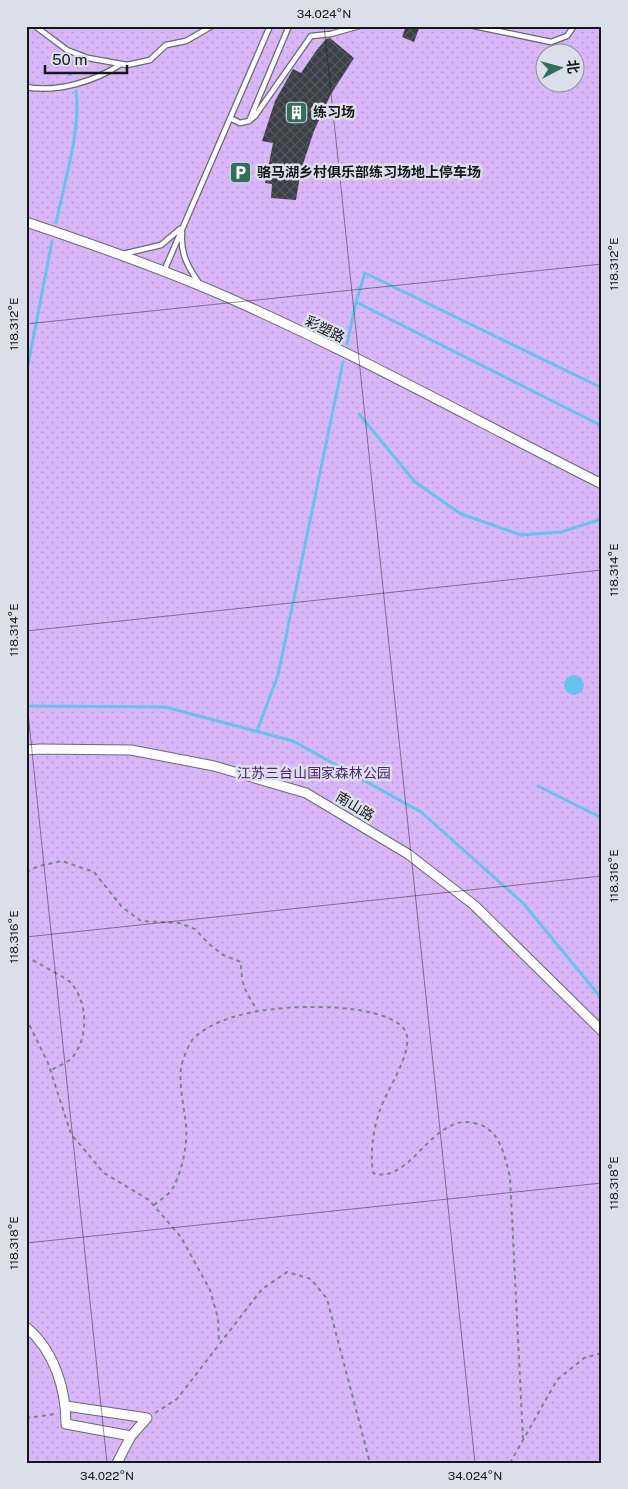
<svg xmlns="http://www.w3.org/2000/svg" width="628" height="1489" font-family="'Public Sans','Noto Sans SC',sans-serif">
<defs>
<pattern id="park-dots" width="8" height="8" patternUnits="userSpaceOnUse" patternTransform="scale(1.25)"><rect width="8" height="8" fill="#d9b6f8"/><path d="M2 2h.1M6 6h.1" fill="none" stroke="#ba9cd4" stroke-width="1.8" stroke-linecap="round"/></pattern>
<pattern id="building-cross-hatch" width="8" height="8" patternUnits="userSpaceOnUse" patternTransform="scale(1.25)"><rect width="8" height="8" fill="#393f45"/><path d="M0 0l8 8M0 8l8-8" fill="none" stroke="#53575c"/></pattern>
</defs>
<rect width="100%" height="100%" fill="#dbdfe9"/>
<path fill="url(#park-dots)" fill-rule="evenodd" d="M26 26H602V1463H26ZM546 52H576V82H546Z"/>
<path fill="#65c4ec" d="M564 685a10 10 0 1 1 20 0a10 10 0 1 1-20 0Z"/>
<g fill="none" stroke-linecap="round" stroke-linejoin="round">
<path stroke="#65c4ec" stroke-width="3" d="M69 73 70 75
M56 223C64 183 81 131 76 91
M347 344 356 302
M26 376 52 241
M602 388 365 273 356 302 602 426
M359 414 415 482 461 514 521 535 561 532 602 519
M26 706 165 707 293 741 421 812 523 903 602 999
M257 731 278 675 343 362
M538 786 602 818"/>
</g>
<path fill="url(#building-cross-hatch)" d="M406 26H420L414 42 402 37Z
M330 38 354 58 331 94 314 131 301 170 296 200 271 198 272 184 265 183 273 143 262 141 275 101 293 69 301 73 316 51 326 39Z"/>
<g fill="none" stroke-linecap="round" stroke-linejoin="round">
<defs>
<path id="lane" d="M35 26 67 50 88 58 127 65 150 60 166 45 186 41 212 26
M474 26 551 42 567 36 574 26
M26 87C57 93 96 81 121 64
M230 118 240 123 249 121 289 26
M249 121 255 116 311 36 331 34 359 26
M182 233C180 253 188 267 199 283
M123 254 161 245 180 229
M164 271 270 26"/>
<path id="street" d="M26 222C95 245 163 269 229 298 356 354 478 422 602 484
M26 750 40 749 131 750 214 766 306 793 408 854 474 905 602 1031
M26 1327C54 1350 66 1389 66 1424L131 1436
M66 1406 147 1418
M117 1463 131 1436 147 1418"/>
</defs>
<use href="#lane" stroke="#676a72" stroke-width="7"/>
<use href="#street" stroke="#676a72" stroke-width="11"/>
<path stroke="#808289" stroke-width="2" stroke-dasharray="4 4" stroke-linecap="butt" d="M26 872 39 866 62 861 94 872 122 907 141 921 179 923 195 929 209 944 223 955 241 962C241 985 245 991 257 1010
M26 956C36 963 66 977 72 984 88 1004 89 1039 71 1059 66 1063 57 1067 51 1070
M26 1018 48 1063 71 1134 104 1173 149 1200 181 1237 210 1290 218 1318 219 1343
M154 1205C160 1200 170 1194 173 1188 182 1171 188 1144 186 1125 184 1106 179 1087 181 1068 182 1061 189 1042 195 1037 229 1006 308 1004 351 1009 366 1011 404 1017 407 1036 410 1058 387 1089 380 1110 373 1130 370 1152 373 1173 410 1186 432 1113 474 1123 500 1128 504 1154 510 1177L523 1439
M155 1413 177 1399 262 1289 287 1272 311 1279 327 1299 370 1463
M26 1418 56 1414
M510 1463 557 1380 584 1358 602 1353"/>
<use href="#lane" stroke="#fff" stroke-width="4.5"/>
<use href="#street" stroke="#fff" stroke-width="9"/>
</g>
<path fill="none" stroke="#16171a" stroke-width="1" stroke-opacity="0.45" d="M324 26 475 1463M26 324 602 264M26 631 602 570M26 694 107 1463M26 937 602 876M26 1243 602 1183"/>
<defs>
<symbol id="building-square" viewBox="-11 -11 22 22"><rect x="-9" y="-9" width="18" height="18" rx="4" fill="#326f59" stroke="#dbdfe9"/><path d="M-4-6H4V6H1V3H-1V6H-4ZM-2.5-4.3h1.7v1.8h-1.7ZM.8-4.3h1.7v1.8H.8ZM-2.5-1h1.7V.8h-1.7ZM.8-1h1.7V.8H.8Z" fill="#fff"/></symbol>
<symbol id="parking-square" viewBox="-11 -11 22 22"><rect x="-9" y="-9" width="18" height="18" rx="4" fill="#326f59" stroke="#dbdfe9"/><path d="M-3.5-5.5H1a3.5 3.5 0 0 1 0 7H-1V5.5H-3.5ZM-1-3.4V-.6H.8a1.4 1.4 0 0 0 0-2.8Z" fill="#fff"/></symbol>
</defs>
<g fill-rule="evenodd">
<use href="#building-square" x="284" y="100" width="25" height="25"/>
<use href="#parking-square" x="228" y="160" width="25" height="25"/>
</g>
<g text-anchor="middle" stroke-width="5" stroke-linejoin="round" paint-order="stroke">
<g font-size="14" font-weight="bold" fill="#16171a" stroke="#dbdfe9" text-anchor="start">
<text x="313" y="117">练习场</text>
<text x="257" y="177">骆马湖乡村俱乐部练习场地上停车场</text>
</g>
<g font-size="14" fill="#16171a" stroke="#dbdfe9">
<text transform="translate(325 329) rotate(26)" y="5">彩塑路</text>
<text transform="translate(355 806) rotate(31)" y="5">南山路</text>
</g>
<g font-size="14" fill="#542375" stroke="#dbdfe9">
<text x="314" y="778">江苏三台山国家森林公园</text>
</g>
</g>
<rect width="628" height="1489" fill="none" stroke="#dbdfe9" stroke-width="55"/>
<g transform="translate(560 68) rotate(84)"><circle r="24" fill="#dbdfe9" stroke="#8c8f96"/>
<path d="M0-4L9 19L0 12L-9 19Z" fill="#326f59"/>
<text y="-8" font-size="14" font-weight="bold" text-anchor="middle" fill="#16171a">北</text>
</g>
<path d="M45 65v8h82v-8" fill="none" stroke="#16171a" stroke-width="2.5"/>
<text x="52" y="65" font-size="15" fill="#16171a" stroke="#dbdfe9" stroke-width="4" paint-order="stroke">50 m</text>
<rect x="28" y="28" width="572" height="1434" fill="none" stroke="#16171a" stroke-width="2"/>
<g font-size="12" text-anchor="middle" fill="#16171a">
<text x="324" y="18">34.024°N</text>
<text transform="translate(614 264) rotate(-90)" y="4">118.312°E</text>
<text transform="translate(14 324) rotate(-90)" y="4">118.312°E</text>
<text transform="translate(614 570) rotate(-90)" y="4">118.314°E</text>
<text transform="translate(14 630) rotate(-90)" y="4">118.314°E</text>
<text transform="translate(614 876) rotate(-90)" y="4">118.316°E</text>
<text transform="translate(14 937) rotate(-90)" y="4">118.316°E</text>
<text transform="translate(614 1183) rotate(-90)" y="4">118.318°E</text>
<text transform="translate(14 1243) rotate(-90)" y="4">118.318°E</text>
<text x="107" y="1480">34.022°N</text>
<text x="475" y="1480">34.024°N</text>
</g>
</svg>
